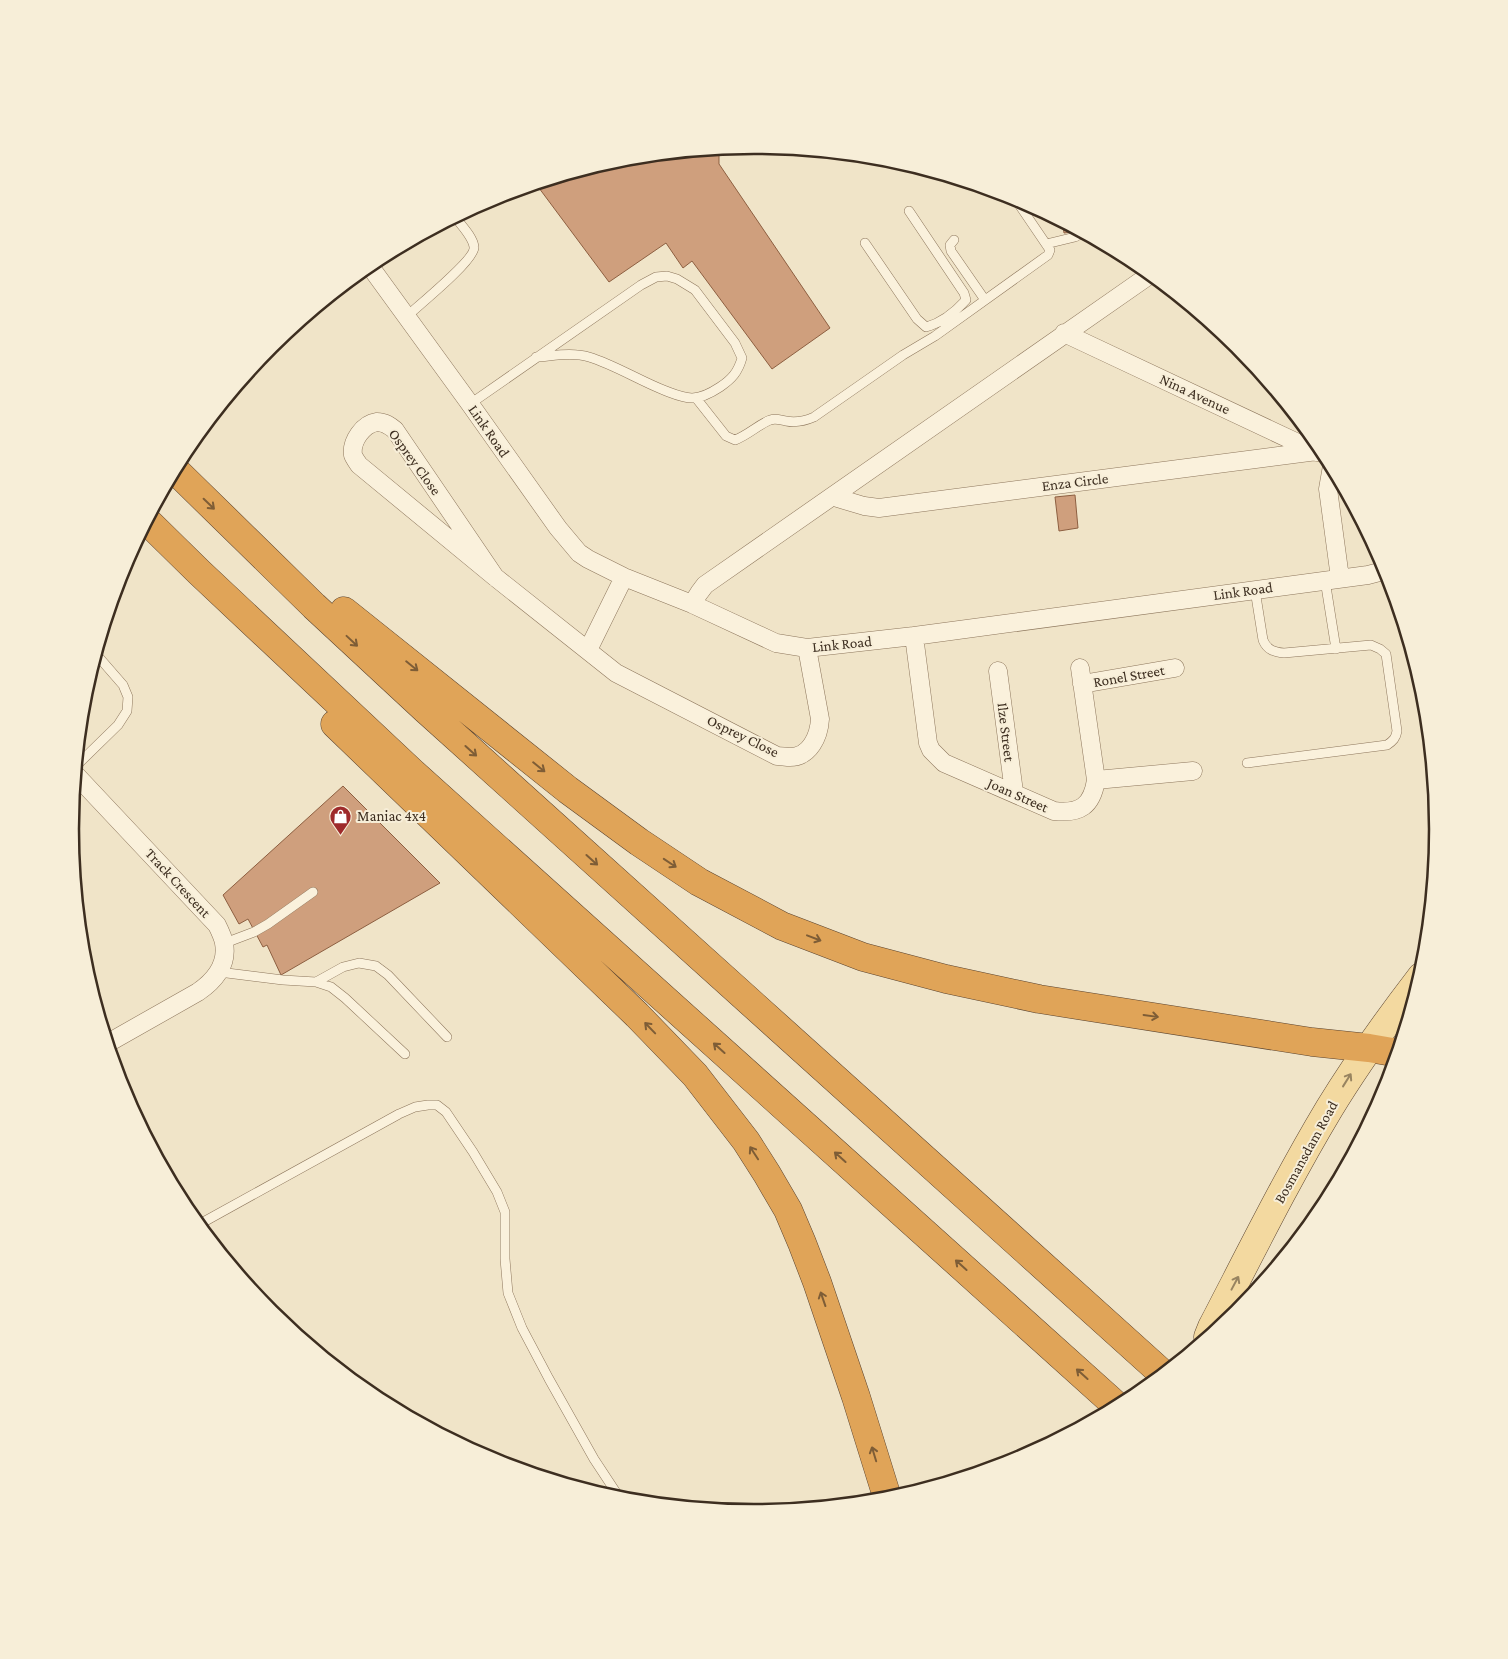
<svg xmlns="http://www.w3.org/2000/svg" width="1508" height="1659" font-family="'Crimson Pro',serif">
<rect width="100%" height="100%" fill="#f0e4c8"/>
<path fill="#cf9f7d" stroke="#8d5f41" d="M719 149V164L830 328 772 369 692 261 683 268 666 243 609 282 536 184 621 159Z
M1066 224 1076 230 1073 232 1064 233 1063 226Z
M1075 495 1078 528 1059 531 1055 497Z
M343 786 440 883 281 975 267 945 263 947 248 919 239 924 223 895Z"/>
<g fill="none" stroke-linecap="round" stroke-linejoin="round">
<defs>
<path id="service" d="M954 240 950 245 951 251 985 300
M865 243 917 319 926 327C941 323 956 311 966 300L964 293 909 211
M1046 244 1075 237 1082 233
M406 317C418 306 476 259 474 247 473 237 461 225 455 217
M696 398 726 436 735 440C748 435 758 425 770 420 776 418 780 420 786 421 796 423 805 421 814 417L903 355 935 336 1048 255 1050 250 1014 197
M470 404 641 285 656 277 667 276 677 279 695 290 735 343 742 358C738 372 732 379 720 387 711 393 702 398 692 398 683 398 674 394 666 391 640 381 615 365 589 357 572 352 553 356 536 357
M1325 580 1336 649
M1247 763 1387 745C1393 741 1396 738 1397 731L1386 654 1380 649 1371 645 1284 653C1274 652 1267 650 1263 640L1255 590
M76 766 118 725 127 711 128 697 123 685 96 654
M225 943 254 932 268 924 313 892
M219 972 283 980 316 982 331 987 345 998 405 1054
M316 982 343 967 359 963 376 966 388 975 447 1037
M198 1225 399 1114 415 1107 428 1105H437L446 1112 473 1152 497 1192 505 1212V1259L508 1293 522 1328 549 1379 594 1459 621 1500"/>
<path id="minor" d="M369 265 470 404 558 528 579 553 588 559 624 577 692 604 776 643 807 648 914 636 1368 575 1387 570
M1064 333 1317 452
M1332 466 1328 489 1340 578
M834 497 864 506 879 508 1317 451
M495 577 395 430C390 426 385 422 377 422 363 424 351 441 353 455 354 458 357 462 359 465L495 577 616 673 777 756C781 756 786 757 790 757 810 757 819 736 820 719L807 648
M692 604 699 593 705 585 1151 274
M914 636 928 743 931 750 944 763 1054 811C1080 814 1092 806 1096 780L1080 668
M588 650 624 577
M998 671 1014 792
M1082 684 1175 668
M75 774 217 925C220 931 223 937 224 943 228 965 214 981 198 992L108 1043
M1096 780 1193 771"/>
<path id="primary" d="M1208 1337 1212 1327C1250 1254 1287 1179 1329 1109 1357 1063 1388 1020 1421 977"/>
<path id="motorway" d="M175 470 314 606 425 709 1163 1374
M147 521 199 572 412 772 1118 1407
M344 611 568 790 639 842 699 882 782 926 863 957 946 979 1039 999 1312 1042 1369 1048 1398 1053
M335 724 637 1015 695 1075 746 1141 767 1174 788 1210 802 1243 817 1282 856 1397 888 1500"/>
</defs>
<use href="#service" stroke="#8d765c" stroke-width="10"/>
<use href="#minor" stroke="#8d765c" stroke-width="19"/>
<use href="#primary" stroke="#5b4430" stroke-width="29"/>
<use href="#motorway" stroke="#5b4430" stroke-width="29"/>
<use href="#service" stroke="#faf1dc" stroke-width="9"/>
<use href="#minor" stroke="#faf1dc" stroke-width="18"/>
<use href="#primary" stroke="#f3d9a0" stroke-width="28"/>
<use href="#motorway" stroke="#e0a458" stroke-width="28"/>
</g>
<defs><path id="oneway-shaft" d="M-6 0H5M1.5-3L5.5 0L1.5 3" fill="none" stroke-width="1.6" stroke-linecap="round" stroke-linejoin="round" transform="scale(1.25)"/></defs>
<g stroke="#7e5d36">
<use href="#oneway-shaft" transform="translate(209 504) rotate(44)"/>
<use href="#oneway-shaft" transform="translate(352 641) rotate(43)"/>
<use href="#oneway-shaft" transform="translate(412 666) rotate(39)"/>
<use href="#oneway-shaft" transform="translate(471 751) rotate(42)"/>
<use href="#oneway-shaft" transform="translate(539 767) rotate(39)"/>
<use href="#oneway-shaft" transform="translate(592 860) rotate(42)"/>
<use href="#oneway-shaft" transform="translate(670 863) rotate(34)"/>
<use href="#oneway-shaft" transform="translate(814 938) rotate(21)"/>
<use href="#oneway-shaft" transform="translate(1151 1016) rotate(8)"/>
<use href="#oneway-shaft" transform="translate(650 1028) rotate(-134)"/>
<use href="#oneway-shaft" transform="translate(719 1048) rotate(-138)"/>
<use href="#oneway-shaft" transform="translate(754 1153) rotate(-123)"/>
<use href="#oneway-shaft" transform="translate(840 1157) rotate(-138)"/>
<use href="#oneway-shaft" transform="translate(961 1265) rotate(-138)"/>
<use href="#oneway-shaft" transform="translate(823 1299) rotate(-109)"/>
<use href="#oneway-shaft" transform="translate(1082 1374) rotate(-138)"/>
<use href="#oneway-shaft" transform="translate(874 1454) rotate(-107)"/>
</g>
<g stroke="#988460">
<use href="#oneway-shaft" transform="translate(1347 1080) rotate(-58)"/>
<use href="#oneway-shaft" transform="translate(1235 1283) rotate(-62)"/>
</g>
<defs>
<symbol id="shop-pin" viewBox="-11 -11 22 30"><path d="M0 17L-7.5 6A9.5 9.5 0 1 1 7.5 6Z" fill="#9e2a2b" stroke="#f7eed8"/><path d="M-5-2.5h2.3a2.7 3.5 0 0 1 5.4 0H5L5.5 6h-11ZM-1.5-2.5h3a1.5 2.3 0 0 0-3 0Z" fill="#fff"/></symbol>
</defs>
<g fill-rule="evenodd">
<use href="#shop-pin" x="328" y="804" width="25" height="34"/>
</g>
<g text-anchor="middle" stroke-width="4" stroke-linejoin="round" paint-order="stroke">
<g font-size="15" fill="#3d2e20" stroke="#f7eed8">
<text transform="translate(1195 394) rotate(25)" y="5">Nina Avenue</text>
<text transform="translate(489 431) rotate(55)" y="5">Link Road</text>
<text transform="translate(415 462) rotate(54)" y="5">Osprey Close</text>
<text transform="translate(1075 482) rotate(-7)" y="5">Enza Circle</text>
<text transform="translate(1243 591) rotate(-8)" y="5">Link Road</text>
<text transform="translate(842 644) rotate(-6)" y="5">Link Road</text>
<text transform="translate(1129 676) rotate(-10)" y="5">Ronel Street</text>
<text transform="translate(1006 732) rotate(83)" y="5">Ilze Street</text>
<text transform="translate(743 736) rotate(26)" y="5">Osprey Close</text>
<text transform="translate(1018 795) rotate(24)" y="5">Joan Street</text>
<text transform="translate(178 883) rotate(47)" y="5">Track Crescent</text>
<text transform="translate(1306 1152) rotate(-61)" y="5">Bosmansdam Road</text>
</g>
<g font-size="15" fill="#3d2e20" stroke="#f7eed8" text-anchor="start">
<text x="357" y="821">Maniac 4x4</text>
</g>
</g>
<path d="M0 0H1508V1659H0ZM79 829a675 675 0 1 1 1350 0a675 675 0 1 1-1350 0Z" fill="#f7eed8" fill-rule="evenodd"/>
<path fill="none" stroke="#3d2e20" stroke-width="2.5" d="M79 829a675 675 0 1 1 1350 0a675 675 0 1 1-1350 0Z"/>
</svg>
